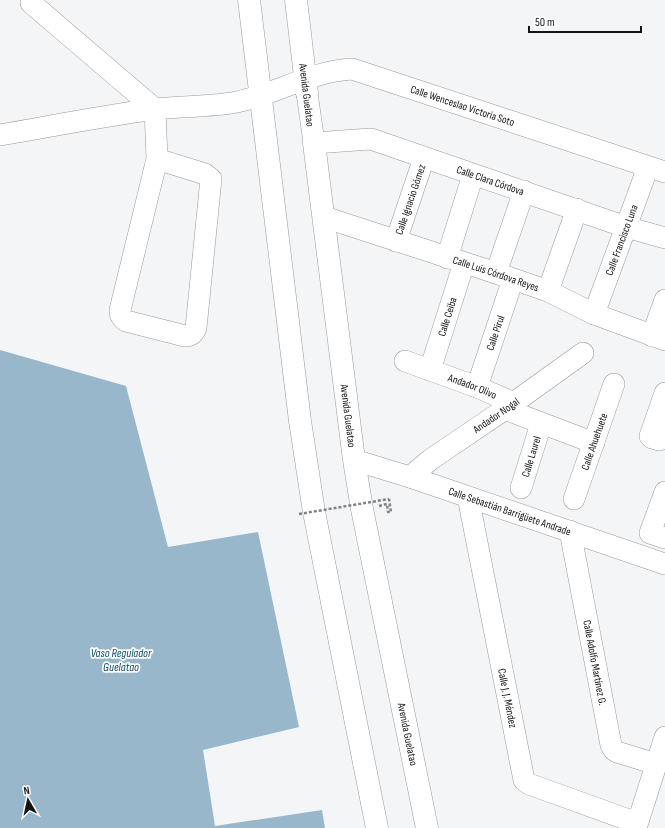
<svg xmlns="http://www.w3.org/2000/svg" width="665" height="828" font-family="'Sofia Sans Condensed',sans-serif">
<rect width="100%" height="100%" fill="#f3f5f7"/>
<path fill="#98b7cb" d="M0 350 126 386 168 547 258 532 299 727 203 750 215 826 322 810 325 828H0Z"/>
<g fill="none" stroke-linecap="round" stroke-linejoin="round">
<defs>
<g id="minor">
<path d="M34 0 31 3 155 109 157 159 120 310C120 316 122 318 126 321L185 336C191 336 193 334 196 328L211 179 205 174 157 159"/>
<path id="s1" d="M307 93 314 143 371 139 626 227 665 238"/>
<path id="s2" d="M0 135C52 126 103 116 155 109 181 106 212 107 237 102 276 94 312 71 352 69L665 172"/>
<path id="s3" d="M324 217 496 273 548 291 594 314 665 340"/>
<path id="s4" d="M396 241 424 158"/>
<path d="M447 258 473 175"/>
<path d="M496 273 524 191"/>
<path d="M548 291 577 209"/>
<path id="s5" d="M594 314 648 167"/>
<path d="M652 336 665 300"/>
<path id="s6" d="M405 361 477 387 514 403"/>
<path id="s7" d="M430 370 464 263"/>
<path id="s8" d="M477 387 513 279"/>
<path d="M665 393 650 436 652 438 659 440 662 439 665 433"/>
<path d="M505 409 594 443"/>
<path id="s9" d="M354 460 410 477 665 564"/>
<path id="s10" d="M410 477 430 460 505 409 583 353"/>
<path id="s11" d="M521 488 541 424"/>
<path d="M665 492 650 533 665 538"/>
<path id="s12" d="M468 497 524 780 529 784 637 823"/>
<path id="s13" d="M574 499 614 384"/>
<path id="s14" d="M570 531 611 745 614 750 617 752 656 764"/>
<path d="M636 828 665 737"/>
</g>
<g id="major">
<path d="M249 0 300 421 314 512 377 828"/>
<path d="M296 0 307 93"/>
<path id="s15" d="M314 143 354 460 362 509 427 828"/>
</g>
</defs>
<use href="#minor" stroke="#97999b" stroke-width="22"/>
<use href="#major" stroke="#97999b" stroke-width="23"/>
<path stroke="#808283" stroke-width="2.5" stroke-dasharray="3 2" stroke-linecap="butt" d="M379 506 387 504 388 512H391L389 499"/>
<use href="#minor" stroke="#fff" stroke-width="21"/>
<use href="#major" stroke="#fff" stroke-width="22"/>
<path stroke="#808283" stroke-width="2.5" stroke-dasharray="3 2" stroke-linecap="butt" d="M299 514 389 499"/>
</g>
<g text-anchor="middle" stroke-width="3.5" stroke-linejoin="round" paint-order="stroke">
<g font-size="11" fill="#131415" stroke="#fff">
<text transform="translate(307 95) rotate(83)" y="4">Avenida Guelatao</text>
<text dy="4" stroke="none"><textPath href="#s2" startOffset="476">Calle Wenceslao Victoria Soto</textPath></text>
<text dy="4" stroke="none"><textPath href="#s1" startOffset="234">Calle Clara Córdova</textPath></text>
<text dy="4" stroke="none"><textPath href="#s4" startOffset="44">Calle Ignacio Gómez</textPath></text>
<text dy="4" stroke="none"><textPath href="#s5" startOffset="79">Calle Francisco Luna</textPath></text>
<text dy="4" stroke="none"><textPath href="#s3" startOffset="181">Calle Luis Córdova Reyes</textPath></text>
<text dy="4" stroke="none"><textPath href="#s7" startOffset="56">Calle Ceiba</textPath></text>
<text dy="4" stroke="none"><textPath href="#s8" startOffset="57">Calle Pirul</textPath></text>
<text dy="4" stroke="none"><textPath href="#s6" startOffset="72">Andador Olivo</textPath></text>
<text dy="4" stroke="none"><textPath href="#s10" startOffset="106">Andador Nogal</textPath></text>
<text dy="4" stroke="none"><textPath href="#s15" startOffset="275">Avenida Guelatao</textPath></text>
<text dy="4" stroke="none"><textPath href="#s13" startOffset="61">Calle Ahuehuete</textPath></text>
<text dy="4" stroke="none"><textPath href="#s11" startOffset="33">Calle Laurel</textPath></text>
<text dy="4" stroke="none"><textPath href="#s9" startOffset="164">Calle Sebastián Barrigüete Andrade</textPath></text>
<text dy="4" stroke="none"><textPath href="#s14" startOffset="134">Calle Adolfo Martínez G.</textPath></text>
<text dy="4" stroke="none"><textPath href="#s12" startOffset="205">Calle J. J. Méndez</textPath></text>
<text dy="4" stroke="none"><textPath href="#s15" startOffset="599">Avenida Guelatao</textPath></text>
</g>
<g font-size="12" font-style="italic" fill="#0e4764" stroke="#fff">
<text x="121" y="657">Vaso Regulador<tspan x="121" dy="14">Guelatao</tspan></text>
</g>
</g>
<g transform="translate(28 800) rotate(351)" stroke="#ffffff" stroke-width="3" paint-order="stroke">
<path d="M0-3L7 15L0 10L-7 15Z" fill="#131415"/>
<text y="-6" font-size="11" font-weight="bold" text-anchor="middle" fill="#131415">N</text>
</g>
<path d="M529 26v6h112v-6" fill="none" stroke="#131415" stroke-width="2"/>
<text x="535" y="26" font-size="12" fill="#131415" stroke="#ffffff" stroke-width="3" paint-order="stroke">50 m</text>
</svg>
